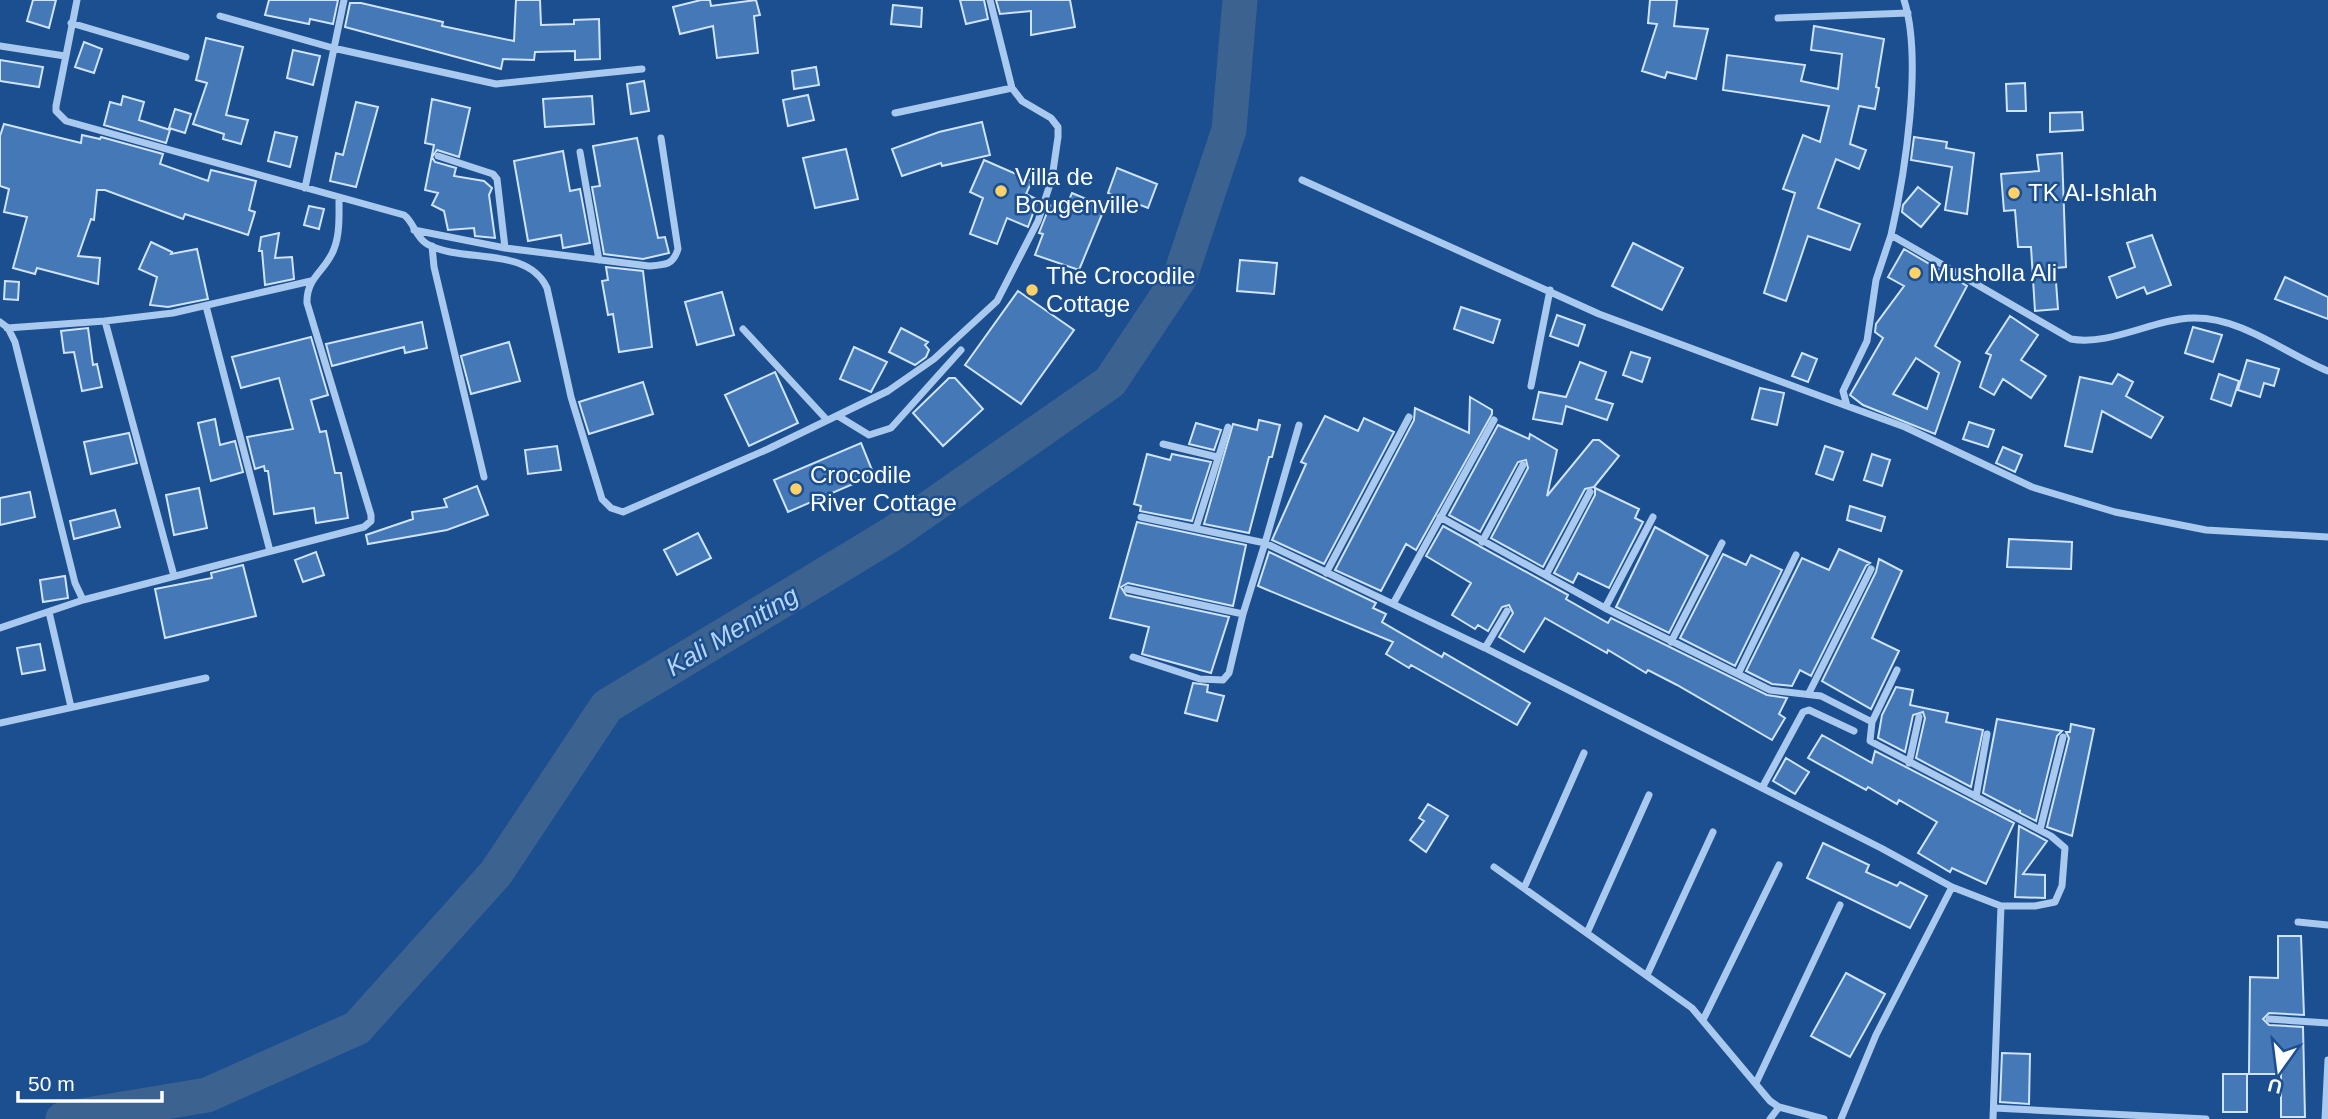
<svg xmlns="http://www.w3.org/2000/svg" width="2328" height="1119" font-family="Arial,sans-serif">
<rect width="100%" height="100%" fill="#1b4f8f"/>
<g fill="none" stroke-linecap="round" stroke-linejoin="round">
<path stroke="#3c6290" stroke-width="35" d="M63 1119 207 1095 357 1028 496 873 607 706 892 534 1110 382 1180 277 1229 130 1240 0"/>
</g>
<path fill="#4478b7" stroke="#cfe3fa" stroke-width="2" fill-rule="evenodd" d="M33 0H56L49 28 27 21Z
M269 0H338L333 24 310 19 309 24 265 15Z
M516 0H540L541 25 574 24V20L599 19 600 59 575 60V51L535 52 534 60 503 59 501 69 345 27 350 3H361L443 22 442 26 514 41Z
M701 0H710L711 6 756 0 760 15 754 16 758 53 717 58 713 26 680 34 673 7Z
M960 0H984L988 19 966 24Z
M996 0H1070L1075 27 1031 35V11L1000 14Z
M1650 0H1677L1674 26 1708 29 1696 79 1667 72 1665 78 1642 71 1657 24 1648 23Z
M893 5 922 8 921 27 891 24Z
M1814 26 1884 39 1876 87 1879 88 1875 109 1859 106 1850 144 1866 150 1859 169 1836 159 1818 208 1860 224 1850 250 1808 236 1786 301 1764 293 1795 193 1783 189 1803 135 1820 142 1829 106 1723 90 1727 55 1805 65 1801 81 1838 89 1842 54 1811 50Z
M206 38 243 47 226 115 248 120 241 144 223 139 224 134 193 124 207 83 196 80Z
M84 42 102 49 94 73 75 67Z
M293 50 320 56 313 85 287 78Z
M0 60 43 67 39 87 0 81Z
M816 67 819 85 794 89 792 71Z
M644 81 649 111 631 114 627 84Z
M2025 83 2026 111H2007L2006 84Z
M808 95 814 120 788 126 783 100Z
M123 96 144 102 139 120 170 130 166 143 104 125 110 102 121 105Z
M592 96 594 124 545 127 543 99Z
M432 99 470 108 459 157 437 150 432 157 435 162 456 168 454 176 484 181 492 188 489 195 495 238 475 236 474 228 448 230 444 211 432 205 438 193 425 190 434 145 425 143Z
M356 102 378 107 356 187 330 181 336 153 343 155Z
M175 109 191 114 185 133 169 128Z
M2082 112 2083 130 2050 132V113Z
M982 122 990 155 942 166 941 163 902 176 892 149 939 132Z
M4 124 81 143 82 135 100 139 101 137 163 154 160 164 208 181 211 170 256 181 249 210 255 212 248 235 185 214 183 219 105 190H97L94 220 91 219 78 256 100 258 98 284 37 268 35 274 13 268 27 217 4 212 9 189 0 186V136Z
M275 132 297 137 290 167 268 161Z
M1914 137 1947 142 1946 148 1974 153 1967 214 1945 210 1952 167 1911 160Z
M637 138 658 238 665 237 669 253 643 259 604 254 592 187 600 186 593 146Z
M846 149 858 199 815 208 803 158Z
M563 151 570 191 580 189 590 243 563 248 561 235 528 241 514 161Z
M2062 153 2066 267 2055 268 2058 309 2035 311 2031 247H2018L2015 210 2004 211 2001 174 2039 171 2037 155Z
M984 160 1032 181 1026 194 1038 200 1028 227 1007 218 997 244 970 234 983 198 970 192Z
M1117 168 1157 184 1148 208 1108 193Z
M1918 187 1940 204 1921 227 1902 212 1903 205Z
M1072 193 1105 207 1079 270 1035 255 1043 234 1039 233 1050 205 1064 211Z
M309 206 324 209 319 229 304 225Z
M279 233 275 258 292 257 294 279 265 285 262 251H259L261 237Z
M2152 235 2171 285 2147 294 2144 287 2117 298 2109 277 2135 267 2127 243Z
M151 242 172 252 171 254 197 249 208 299 168 307 150 305 157 277 139 269Z
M1633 243 1683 268 1662 310 1612 286Z
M1904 249 1967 286 1935 346 1960 362 1935 434 1863 405 1850 395 1883 338 1875 332 1876 324 1904 286 1888 277ZM1916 358 1939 373 1927 409 1893 394Z
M1240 260 1277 263 1274 294 1237 291Z
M606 267 643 271 652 347 619 352 613 314 608 315 602 281 608 280Z
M2285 277 2328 297V319L2275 299Z
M5 281 19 282 18 300 4 299Z
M1018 291 1074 330 1021 404 965 365Z
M722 292 734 335 697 345 685 302Z
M1461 307 1500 320 1493 343 1454 329Z
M1557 315 1585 325 1578 346 1550 336Z
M2010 316 2038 335 2021 360 2046 376 2031 398 2003 379 1994 395 1980 387 1991 355 1986 353Z
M422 322 427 348 405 353 404 347 332 366 326 344Z
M2193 327 2222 335 2213 362 2185 353Z
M88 328 93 365 97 364 102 387 82 391 74 352 64 353 61 331Z
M901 328 928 342 925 345 929 350 926 357 915 365 889 352Z
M311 337 328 395 311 400 320 432 326 431 335 473H341L348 518 316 523 314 508 274 514 268 471H265L264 466 255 469 247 437 293 429 279 378 241 388 232 357Z
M509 342 520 381 471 394 461 356Z
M854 347 887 362 871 392 840 379Z
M1631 352 1650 358 1642 382 1623 375Z
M1802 353 1817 359 1808 382 1792 376Z
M2247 360 2279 369 2274 386 2264 383 2260 397 2238 390Z
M1580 362 1606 372 1596 399 1613 404 1607 420 1566 406 1562 424 1533 419 1539 392 1566 397Z
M775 372 798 423 749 446 725 395Z
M2118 374 2133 382 2126 396 2163 417 2151 438 2102 411 2092 452 2065 446 2080 377 2112 384Z
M2219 374 2239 381 2231 406 2211 399Z
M949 378H955L983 409 943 446 913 413Z
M643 382 653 414 589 434 579 402Z
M1760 388 1784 393 1777 425 1752 419Z
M1470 397 1492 410V414L1416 550 1406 544 1381 591 1335 570 1414 420 1415 408 1469 433Z
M1325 416 1358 431 1364 418 1394 432 1324 564 1272 540 1306 464 1301 462Z
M215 419 220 445 235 441 243 472 211 481 198 423Z
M1259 420 1280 425 1272 457H1269L1249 533 1204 524 1233 424 1257 430Z
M1969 422 1994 430 1988 447 1963 439Z
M1196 423 1221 430 1214 450 1189 444Z
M1498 425 1529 439 1530 434 1557 450 1547 496 1593 440H1599L1619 456 1594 487 1585 489 1543 567 1491 538 1528 468 1526 460 1518 462 1480 532 1449 515Z
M129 433 137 463 91 474 84 442Z
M861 443 874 475 788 512 774 480Z
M557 446 561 470 528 474 525 450Z
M1825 446 1843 452 1833 480 1816 474Z
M2003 447 2022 455 2015 472 1996 463Z
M1147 454 1170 460 1172 454 1211 462 1192 521 1140 511 1141 506 1134 504Z
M1872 454 1890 460 1882 486 1864 480Z
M477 486 488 515 447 530 368 544 366 535 413 519 412 512 447 507 444 499Z
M199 488 207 528 174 535 166 495Z
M1595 488 1639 509 1635 518 1643 522 1609 588 1578 573 1573 583 1554 573 1595 495Z
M30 492 35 517 0 525V498Z
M1850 506 1885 517 1881 531 1847 520Z
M115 510 120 527 74 539 70 521Z
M1137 522 1246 545 1233 606 1128 583 1121 587 1126 595 1229 617 1211 673 1142 654 1149 627 1110 618Z
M1443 526 1568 595 1566 599 1608 623 1611 618 1767 695 1787 698 1779 714 1785 718 1772 740 1677 685 1648 670 1646 673 1608 650 1607 653 1545 618 1524 652 1499 637 1513 613 1509 605 1502 607 1488 631 1478 625 1475 629 1452 615 1471 583 1426 556Z
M1655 527 1708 556 1669 633 1616 607Z
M698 533 711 558 677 575 664 550Z
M2009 539 2072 542 2071 569 2007 567Z
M1839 549 1870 563 1866 566 1811 676 1800 670 1792 686 1772 684 1746 671 1802 558 1829 570Z
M316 552 324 575 303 582 295 560Z
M1269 552 1376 603 1373 608 1386 614 1382 622 1442 657 1444 653 1530 703 1517 725 1411 665 1409 668 1386 654 1393 642 1258 586Z
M1723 554 1746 565 1751 555 1782 570 1735 666 1680 638Z
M1879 559 1902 571 1872 638 1899 651 1871 709 1822 681 1876 572Z
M243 565 256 616 165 638 155 589 212 578 211 573Z
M65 576 68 598 43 602 40 580Z
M40 644 45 670 22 674 17 648Z
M1193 683 1208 685 1207 692 1224 696 1217 721 1185 713Z
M1896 687 1913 690 1910 705 1948 713 1946 722 1983 730 1971 787 1916 758 1925 718 1923 712 1913 715 1905 752 1878 738 1882 715Z
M1997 719 2062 731 2057 736 2036 821 2020 813V810L2019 812 1983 793Z
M2071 724 2094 729 2072 836 2047 827 2069 738 2066 732H2070Z
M1822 735 1872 763 1875 751 2014 823 1986 884 1952 868 1950 872 1918 853 1937 822 1899 800 1897 804 1868 787 1866 790 1808 758Z
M1786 758 1809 772 1795 794 1773 781Z
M1428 804 1448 816 1426 852 1410 840 1424 821 1419 818Z
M2019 826 2047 841 2023 874 2045 875V898L2015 897Z
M1823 843 1869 865 1866 872 1897 886 1900 882 1927 896 1910 928 1807 878Z
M2278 936H2301L2304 1015 2269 1013 2263 1019 2269 1025 2303 1027 2305 1117H2281V1074H2249L2250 977 2278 978Z
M1846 973 1885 994 1850 1057 1811 1036Z
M2002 1053 2030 1054 2029 1104 2000 1102Z
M2223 1074H2247V1112H2223Z"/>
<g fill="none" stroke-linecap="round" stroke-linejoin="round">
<path stroke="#a9c9ee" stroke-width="7" d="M77 0 56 106V111L66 121 404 215C414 222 415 237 427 244 462 264 527 245 547 288L571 397 602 499 611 508 623 512 768 449 888 391 934 359 997 301 1038 221 1052 178 1058 137V127L1051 118 1022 101 1012 88 990 0
M1904 0C1923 59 1905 174 1891 235L2071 339C2111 346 2153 319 2193 318 2242 317 2284 353 2328 371
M220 16 333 48 496 84 642 69
M1778 18 1908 13
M71 23 186 57
M0 46 65 56
M895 113 1012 88
M580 152 599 260
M438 156 493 174 497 179 505 248
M1302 180 1599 314 1847 406
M305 188 344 0
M414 230 505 248 649 266C666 265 673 265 678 249L661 138
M1891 235 1876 280 1867 341 1843 391 1847 406 1905 427 2032 487 2115 512 2206 530 2328 537
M432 246 434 267 484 477
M206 306 270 551
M105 321 174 576
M0 322 8 328 15 342 75 583 83 600 364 527 371 521V515L307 303C306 277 326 271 334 249 340 234 339 215 339 198
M7 328 105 321 173 313 311 281
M743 329 827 420
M1531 386 1550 290
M838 416 869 435 891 428 961 350
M1163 444 1217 457
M1141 517 1265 543 1299 425
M1440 517 1605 608 1770 690 1821 696 1872 722
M1196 528 1228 427
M1482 542 1523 465
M1326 573 1409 417
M1546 575 1590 492
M1127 589 1243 614
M1393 604 1494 420
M1605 608 1653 517
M49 612 71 707
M0 628 83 600
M1671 642 1722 543
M1485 648 1507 611
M1133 657 1200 679 1223 680 1229 673 1243 614 1265 543 1485 648 1881 848 1952 887 2001 906 1993 1119
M1897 670 1872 722 1870 741 2051 836 2065 848 2062 886 2055 902 2035 906H2001
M1738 674 1796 555
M1809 693 1871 569
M0 723 206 678
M1909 763 1919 717
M1762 788 1803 712 1809 710 1854 731
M1976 797 1987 734
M2040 830 2063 737
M1494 867 1692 1008 1770 1101 1779 1107 1824 1119
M1524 888 1584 753
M2298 922 2328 925
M1587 933 1649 795
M1647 975 1713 832
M2269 1019 2328 1023
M1703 1020 1779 865
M1756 1083 1840 905
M1994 1108 2206 1119
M1770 1119 1779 1107
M1841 1119 1876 1035 1952 887
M2325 1119 2328 1060"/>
</g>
<g fill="#ffd166" stroke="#1b4f8f" stroke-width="2.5">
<circle cx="1001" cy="191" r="7"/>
<circle cx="2014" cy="193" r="7"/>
<circle cx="1915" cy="273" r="7"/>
<circle cx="1032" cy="290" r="7"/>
<circle cx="796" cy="489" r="7"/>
</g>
<g text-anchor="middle" stroke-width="5" stroke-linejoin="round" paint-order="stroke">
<g font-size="24" fill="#fff" stroke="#1b4f8f" text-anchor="start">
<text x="1015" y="185">Villa de<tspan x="1015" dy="28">Bougenville</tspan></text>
<text x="2028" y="201">TK Al-Ishlah</text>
<text x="1929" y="281">Musholla Ali</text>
<text x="1046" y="284">The Crocodile<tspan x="1046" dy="28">Cottage</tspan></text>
<text x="810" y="483">Crocodile<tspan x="810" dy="28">River Cottage</tspan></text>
</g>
<g font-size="26" font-style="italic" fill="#b5d3f5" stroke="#1b4f8f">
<text transform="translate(732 631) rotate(-31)" y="9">Kali Meniting</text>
</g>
</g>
<g transform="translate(2279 1070) rotate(194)" stroke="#1b4f8f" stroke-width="5" paint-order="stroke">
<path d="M0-5L12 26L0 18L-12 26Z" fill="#ffffff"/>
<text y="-10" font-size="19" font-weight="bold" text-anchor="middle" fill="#ffffff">U</text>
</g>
<path d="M18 1091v10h144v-10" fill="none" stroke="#ffffff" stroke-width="3.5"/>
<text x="28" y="1091" font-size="21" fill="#ffffff" stroke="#1b4f8f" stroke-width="5" paint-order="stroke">50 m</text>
</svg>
